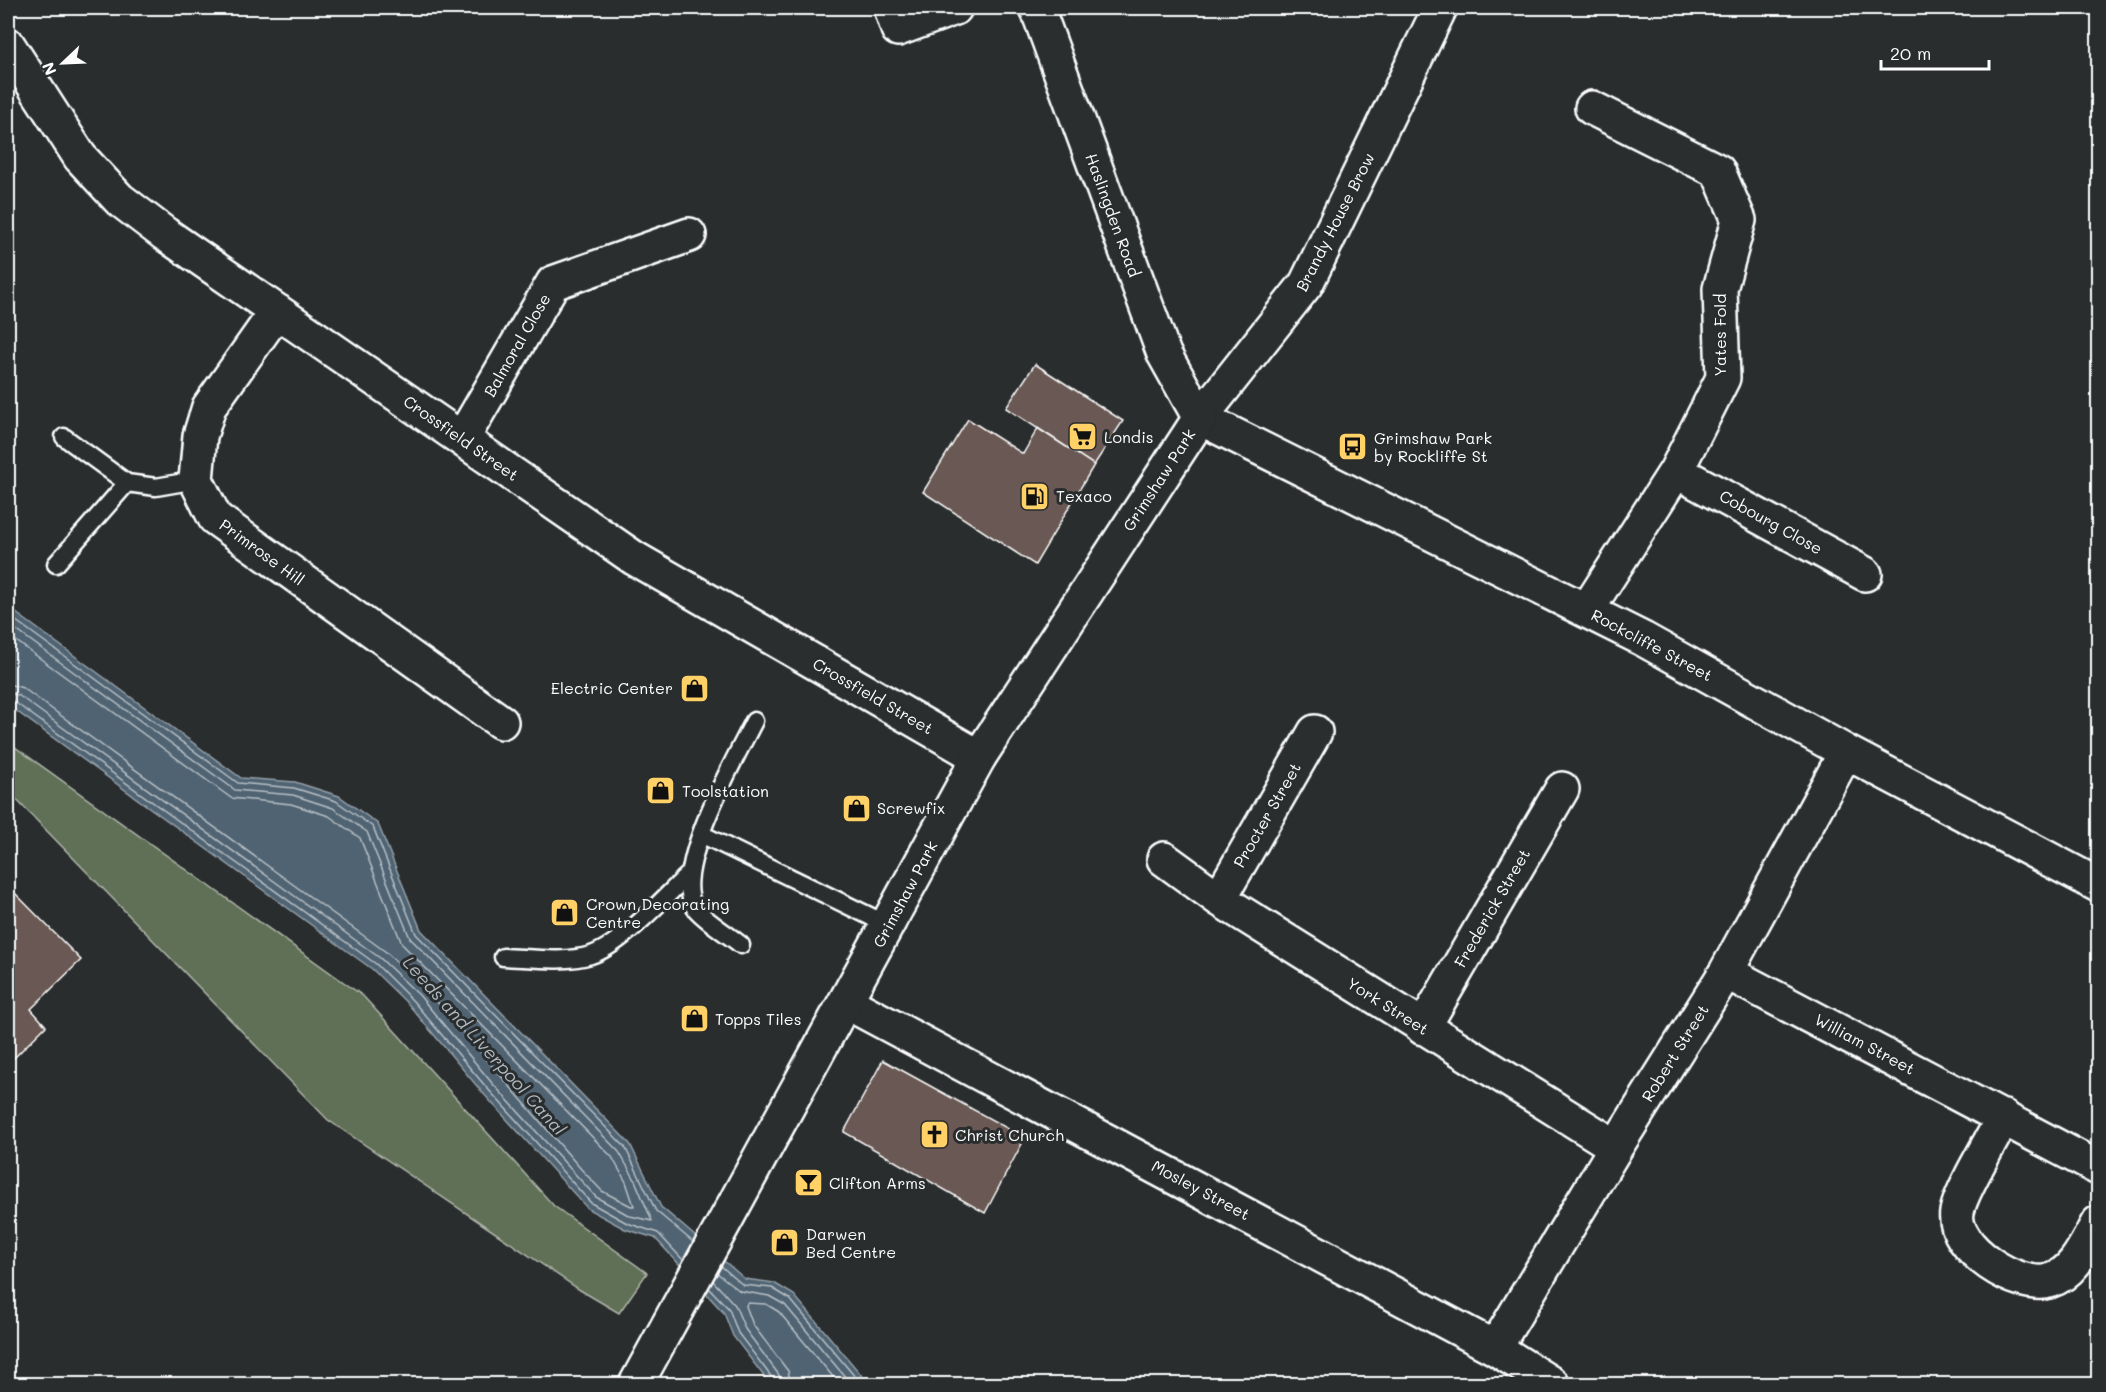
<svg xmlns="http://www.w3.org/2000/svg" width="2106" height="1392" font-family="Mali,sans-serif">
<rect width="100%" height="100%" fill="#2a2d2e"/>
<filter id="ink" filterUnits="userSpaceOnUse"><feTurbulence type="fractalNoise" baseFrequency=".0167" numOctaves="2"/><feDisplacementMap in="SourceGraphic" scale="12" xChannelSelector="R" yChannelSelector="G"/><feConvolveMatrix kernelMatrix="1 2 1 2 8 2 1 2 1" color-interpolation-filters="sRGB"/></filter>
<g filter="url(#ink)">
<path fill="#616f57" stroke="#b0b7ab" stroke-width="1.5" d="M8 742 363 996 554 1206 647 1273 619 1313 580 1290 328 1120 8 791Z"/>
<path fill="#4f6372" stroke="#95a1aa" stroke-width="1.5" d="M8 607 241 778 295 782 339 796 378 824 421 930 630 1144 661 1207 745 1279 774 1283 794 1295 869 1384H770L733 1336 724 1313 655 1238 625 1229 588 1209 482 1092 409 1005 372 969 8 705Z"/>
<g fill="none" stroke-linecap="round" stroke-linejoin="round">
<path stroke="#b9c1c7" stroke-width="1.5" d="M8 615 238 783 294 788 336 801 373 827 416 934 625 1147 656 1211 693 1242
M8 624 235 790 293 795 333 808 367 832 410 938 619 1152 634 1178 652 1221 630 1216 596 1197 492 1083 419 995 380 958 18 695 8 693
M8 635 231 798 291 804 329 816 360 838 402 944 612 1157 626 1182 634 1206H631L602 1191 581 1169 426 989 386 952 23 688 8 684
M8 700 13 701 376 964 413 1001 487 1088 591 1203 627 1223 658 1233 683 1260
M721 1266 743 1285 772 1288 790 1299 861 1384
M717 1273 740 1291 769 1296 785 1305 851 1384
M713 1281 735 1305 745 1329 779 1375 782 1384
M709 1288 729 1309 738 1333 773 1379 774 1384
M791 1384 788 1371 753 1325 746 1306 747 1303 766 1304 779 1312 839 1384"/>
</g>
<path fill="#695852" stroke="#fff" stroke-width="1.5" d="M1035 364 1123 421 1094 465 1006 408Z
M968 419 1023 454 1038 428 1094 465 1035 565 923 492Z
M8 886 81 960 31 1009 46 1026 8 1064Z
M883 1060 1025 1138 985 1213 844 1132Z"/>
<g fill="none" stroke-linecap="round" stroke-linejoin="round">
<defs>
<path id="service" d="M64 437 127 483 156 487 196 480
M56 564 127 483
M701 834 888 925
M741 945C729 935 704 920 695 908 670 872 736 757 754 721
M503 957C531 958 564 963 591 955 622 945 664 897 688 875"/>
<path id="minor" d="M891 8 898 29 955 8
M8 45 80 157 119 199 165 234 634 558 979 757
M277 311 209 407 200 436 196 480 215 518 501 722
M1200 418 1643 639 1846 752 2098 885
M462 439 553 283 689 235
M1676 471 1865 574
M1587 610 1676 471 1723 378 1720 289 1739 220 1718 171 1592 108
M1164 859 1219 899 1616 1147
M1219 899 1315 732
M1726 972 2098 1168
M846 1002 1495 1348 1552 1384
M1423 1028 1562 789
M2004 1117C1992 1140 1961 1190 1957 1212 1951 1248 2019 1290 2049 1281 2075 1273 2086 1244 2098 1223
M1495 1348 1616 1147 1726 972 1846 752"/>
<path id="tertiary" d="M1200 418 1306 284 1440 8"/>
<path id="trunk" d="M636 1384 979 757 1200 418 1164 354 1037 8"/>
</defs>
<use href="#service" stroke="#fff" stroke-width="21"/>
<use href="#minor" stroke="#fff" stroke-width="38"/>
<use href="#tertiary" stroke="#fff" stroke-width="38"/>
<use href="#trunk" stroke="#fff" stroke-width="38"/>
<use href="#service" stroke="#2a2d2e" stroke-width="16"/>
<use href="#minor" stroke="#2a2d2e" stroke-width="33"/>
<use href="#tertiary" stroke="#2a2d2e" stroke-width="33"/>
<use href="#trunk" stroke="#2a2d2e" stroke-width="33"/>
</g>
</g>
<defs>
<symbol id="supermarket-square" viewBox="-11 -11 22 22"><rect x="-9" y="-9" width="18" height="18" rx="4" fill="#ffd166" stroke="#2a2d2e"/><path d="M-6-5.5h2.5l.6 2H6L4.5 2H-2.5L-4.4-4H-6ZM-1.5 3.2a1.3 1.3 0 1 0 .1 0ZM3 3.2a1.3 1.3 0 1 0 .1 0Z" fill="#111"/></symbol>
<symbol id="bus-square" viewBox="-11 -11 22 22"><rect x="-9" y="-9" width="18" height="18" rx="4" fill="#ffd166" stroke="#2a2d2e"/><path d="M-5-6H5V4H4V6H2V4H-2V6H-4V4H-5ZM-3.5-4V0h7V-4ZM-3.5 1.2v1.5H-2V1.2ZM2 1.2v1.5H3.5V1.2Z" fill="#111"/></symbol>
<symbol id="fuel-square" viewBox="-11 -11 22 22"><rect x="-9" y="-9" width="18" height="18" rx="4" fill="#ffd166" stroke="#2a2d2e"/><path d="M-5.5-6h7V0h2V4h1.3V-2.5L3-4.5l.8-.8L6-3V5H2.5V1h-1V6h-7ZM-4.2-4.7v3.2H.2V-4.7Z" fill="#111"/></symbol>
<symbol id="shop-square" viewBox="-11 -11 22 22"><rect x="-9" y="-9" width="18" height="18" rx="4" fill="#ffd166" stroke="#2a2d2e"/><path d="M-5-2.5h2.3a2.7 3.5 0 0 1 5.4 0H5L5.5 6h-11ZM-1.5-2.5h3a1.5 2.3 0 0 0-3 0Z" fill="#111"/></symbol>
<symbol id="church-square" viewBox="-11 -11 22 22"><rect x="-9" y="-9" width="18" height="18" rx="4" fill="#ffd166" stroke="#2a2d2e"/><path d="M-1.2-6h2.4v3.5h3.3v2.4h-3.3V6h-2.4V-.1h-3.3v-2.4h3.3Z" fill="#111"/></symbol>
<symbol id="bar-square" viewBox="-11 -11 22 22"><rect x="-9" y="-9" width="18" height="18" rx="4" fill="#ffd166" stroke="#2a2d2e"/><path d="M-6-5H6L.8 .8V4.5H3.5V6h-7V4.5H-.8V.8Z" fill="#111"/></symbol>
</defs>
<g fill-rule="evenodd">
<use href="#supermarket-square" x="1066" y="420" width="33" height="33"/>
<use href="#bus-square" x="1336" y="430" width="33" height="33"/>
<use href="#fuel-square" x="1018" y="480" width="33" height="33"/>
<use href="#shop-square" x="678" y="672" width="33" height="33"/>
<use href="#shop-square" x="644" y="774" width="33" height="33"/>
<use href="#shop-square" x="840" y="792" width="33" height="33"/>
<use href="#shop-square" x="548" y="896" width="33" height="33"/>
<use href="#shop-square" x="678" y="1002" width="33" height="33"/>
<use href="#church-square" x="918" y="1118" width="33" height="33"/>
<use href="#bar-square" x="792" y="1166" width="33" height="33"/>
<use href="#shop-square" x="768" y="1226" width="33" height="33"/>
</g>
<g text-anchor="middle" stroke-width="6" stroke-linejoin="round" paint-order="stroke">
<g font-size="16" fill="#fff" stroke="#2a2d2e">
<text transform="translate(1113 215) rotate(70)" y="6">Haslingden Road</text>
<text transform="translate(1335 222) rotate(-63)" y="6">Brandy House Brow</text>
<text transform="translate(1720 335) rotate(-90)" y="6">Yates Fold</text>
<text transform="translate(517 345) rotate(-60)" y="6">Balmoral Close</text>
<text transform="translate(461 438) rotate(35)" y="6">Crossfield Street</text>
<text transform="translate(1159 480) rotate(-57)" y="6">Grimshaw Park</text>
<text transform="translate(1771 522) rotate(29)" y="6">Cobourg Close</text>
<text transform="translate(262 552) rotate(36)" y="6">Primrose Hill</text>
<text transform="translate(1652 645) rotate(28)" y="6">Rockcliffe Street</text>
<text transform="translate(873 696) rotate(30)" y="6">Crossfield Street</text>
<text transform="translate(1267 815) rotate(-60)" y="6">Procter Street</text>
<text transform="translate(905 894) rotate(-62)" y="6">Grimshaw Park</text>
<text transform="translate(1492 908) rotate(-60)" y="6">Frederick Street</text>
<text transform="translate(1388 1006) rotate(32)" y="6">York Street</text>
<text transform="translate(1865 1044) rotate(28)" y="6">William Street</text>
<text transform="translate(1675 1053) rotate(-58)" y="6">Robert Street</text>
<text transform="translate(1201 1190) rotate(28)" y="6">Mosley Street</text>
</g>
<g font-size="16" fill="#fff" stroke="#2a2d2e" text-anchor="start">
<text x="1104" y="443">Londis</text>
<text x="1374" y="444">Grimshaw Park<tspan x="1374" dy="18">by Rockliffe St</tspan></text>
<text x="1056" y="502">Texaco</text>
<text x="673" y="694" text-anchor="end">Electric Center</text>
<text x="682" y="797">Toolstation</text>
<text x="877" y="814">Screwfix</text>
<text x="586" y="910">Crown Decorating<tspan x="586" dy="18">Centre</tspan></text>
<text x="715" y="1025">Topps Tiles</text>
<text x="955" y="1141">Christ Church</text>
<text x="829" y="1189">Clifton Arms</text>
<text x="806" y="1240">Darwen<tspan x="806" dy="18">Bed Centre</tspan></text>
</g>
<g font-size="18" font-style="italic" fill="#b0b9c0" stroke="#2a2d2e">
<text transform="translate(484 1046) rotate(48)" y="6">Leeds and Liverpool Canal</text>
</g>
</g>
<rect width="2106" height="1392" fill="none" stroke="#2a2d2e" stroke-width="30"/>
<rect x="15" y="15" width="2076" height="1362" fill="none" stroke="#fff" stroke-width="2" filter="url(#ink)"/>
<g transform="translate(63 63) rotate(247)" stroke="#2a2d2e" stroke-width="4.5" paint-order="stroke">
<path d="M0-4.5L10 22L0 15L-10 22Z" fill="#ffffff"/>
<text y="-9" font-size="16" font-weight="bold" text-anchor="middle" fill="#ffffff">N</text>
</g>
<path d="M1881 60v9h108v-9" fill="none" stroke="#ffffff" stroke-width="3"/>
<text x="1890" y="60" font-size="18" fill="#ffffff" stroke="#2a2d2e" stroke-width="4.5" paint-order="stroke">20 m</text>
</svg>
